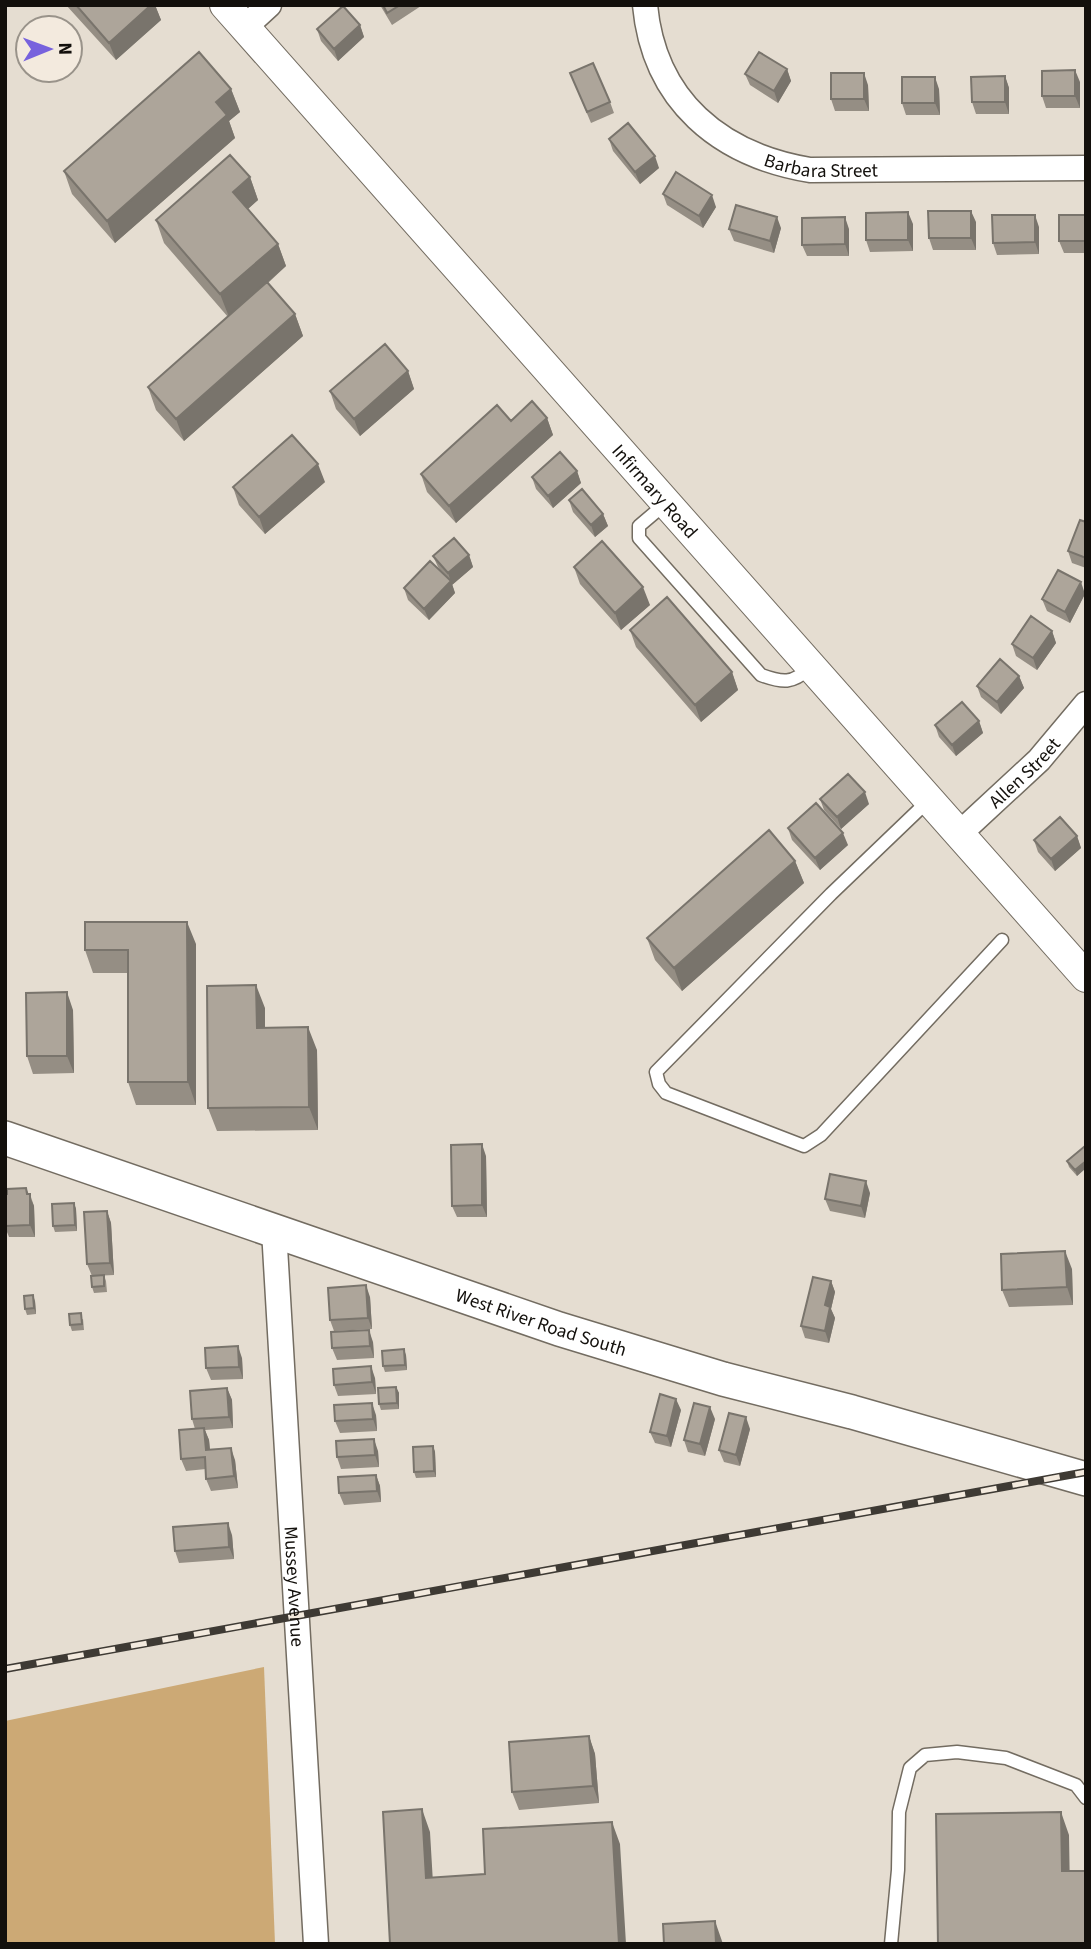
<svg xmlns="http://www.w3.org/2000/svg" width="1091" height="1949" font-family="'Source Sans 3',sans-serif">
<rect width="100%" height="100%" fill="#e5ddd1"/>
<path fill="#cca975" d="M264 1667 275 1944H5V1721Z"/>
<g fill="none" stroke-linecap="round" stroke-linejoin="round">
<defs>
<path id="service" d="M665 504 639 526V538L761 675C783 683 792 684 810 668
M928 801 831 894 656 1072 659 1084 666 1093 804 1146 821 1135 1002 940
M891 1944 898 1870 899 1812 910 1768 925 1755 957 1752 1006 1758 1076 1785 1086 1798"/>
<g id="minor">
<path id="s1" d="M645 5C654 101 720 155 810 170L1086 168"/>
<path d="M245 27 269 5"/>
<path id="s2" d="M958 835 1039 760 1086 704"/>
<path id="s3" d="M274 1230 316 1944"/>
</g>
<g id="tertiary">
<path id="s4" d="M225 5 1086 977"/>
</g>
<g id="secondary">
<path id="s5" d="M5 1138 559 1329 723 1379 852 1412 1086 1479"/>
</g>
</defs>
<use href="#service" stroke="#736c61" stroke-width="15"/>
<use href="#minor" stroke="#736c61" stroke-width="27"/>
<use href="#tertiary" stroke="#736c61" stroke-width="32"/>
<use href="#secondary" stroke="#736c61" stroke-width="36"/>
<use href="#service" stroke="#fff" stroke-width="12"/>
<use href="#minor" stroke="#fff" stroke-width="24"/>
<use href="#tertiary" stroke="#fff" stroke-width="30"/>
<use href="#secondary" stroke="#fff" stroke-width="33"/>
<defs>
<path id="rail" d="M5 1669 1086 1472"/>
</defs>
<use href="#rail" stroke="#3e3a34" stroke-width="8"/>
<use href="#rail" stroke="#f3eade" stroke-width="5" stroke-dasharray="16" stroke-linecap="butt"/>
</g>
<path fill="#958e84" d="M66 5H155L161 20 116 60Z
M380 5H421V6L392 25Z
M360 25 364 37 338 61 321 41 317 29Z
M787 69 791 81 778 103 750 85 745 74Z
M570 73 610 102 614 113 591 123Z
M1005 76 1009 88V114H976L972 102Z
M1080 82V108H1046L1042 96Z
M868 85 869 111H835L831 99Z
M231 89 240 112 229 121 235 138 115 243 72 194 64 171Z
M939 89 940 115H906L902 103Z
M609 139 659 168 640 184 613 151Z
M250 177 258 200 248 209 278 244 286 266 268 283 295 314 303 336 184 441 156 410 148 387 228 317 164 243 156 220Z
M663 194 716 207 703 228 667 205Z
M1086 215V253H1064L1059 241Z
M976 222V250H933L929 238Z
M913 224V251L870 252 866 240Z
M1039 227V254L997 255 993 243Z
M781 228 774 253 734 241 729 229Z
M849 229V256H807L802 245Z
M408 371 414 389 360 436 336 409 330 391Z
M547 418 553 435 456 523 427 492 421 474 511 421Z
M577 471 581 483 553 508 536 489 532 477Z
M325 482 265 534 239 505 233 487Z
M569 500 603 514 608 526 595 537 573 512Z
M1086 522V568L1072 563 1068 551Z
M469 555 473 567 452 585V584L455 593 429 620 408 600 404 588 443 574 438 567 433 556Z
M574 567 650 605 621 630 580 584Z
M1085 594 1070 623 1047 611 1042 599Z
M630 630 732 672 738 690 701 722 636 647Z
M1052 631 1056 643 1037 670 1016 656 1012 644Z
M1019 676 1024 688 1001 714 981 697 977 686Z
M979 721 983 733 956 756 939 737 935 725Z
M820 799 869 804 841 829 824 810Z
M788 828 848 845 820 870 792 840Z
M1077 836 1081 848 1055 871 1038 852 1034 840Z
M795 861 804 883 682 991 655 960 647 938Z
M196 944V1105H136L128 1082V973H93L85 950Z
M265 1008V1028L317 1050 318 1130 217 1131 208 1108Z
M73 1010 74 1073 33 1074 27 1056Z
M1086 1147V1168L1077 1176 1069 1167 1067 1161Z
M486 1156 487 1217H457L452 1206Z
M870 1193 865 1218 830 1211 825 1199Z
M5 1194H30L34 1206 35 1237H9L5 1227Z
M74 1203 76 1209 77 1231 55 1232 53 1226Z
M107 1211 111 1223 114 1275 92 1276 87 1264Z
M1072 1269 1073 1305 1009 1307 1002 1290Z
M104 1275 106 1281 107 1292 94 1293 92 1287Z
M831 1281 835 1292 831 1309 835 1318 829 1343 805 1338 801 1326Z
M370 1297 372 1329 334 1331 330 1320Z
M35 1301 36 1314 27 1315 25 1309Z
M83 1319 84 1330 72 1331 70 1325Z
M373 1342 374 1358 337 1360 332 1348Z
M406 1355 407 1370 385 1372 383 1366Z
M242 1358 243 1379 211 1380 206 1368Z
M375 1378 376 1394 338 1396 334 1385Z
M396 1387 399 1393V1409L381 1410 379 1404Z
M227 1388 232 1400 233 1428 205 1430 209 1440 210 1450 235 1460 238 1488 211 1491 206 1479V1469L186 1471 181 1459 195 1429 192 1419Z
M681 1410 671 1447 655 1443 650 1432Z
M376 1415 377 1431 340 1433 335 1421Z
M715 1419 705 1456 688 1452 684 1440Z
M750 1429 740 1466 724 1462 719 1450Z
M433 1446 435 1452 436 1477 416 1478 414 1472Z
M378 1451 379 1467 341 1469 337 1457Z
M376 1475 380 1486 381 1502 344 1505 339 1493Z
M232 1535 234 1559 179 1563 175 1551Z
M589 1736 595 1754 599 1803 519 1810 512 1792Z"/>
<path fill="#79746c" d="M151 5H155L161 20 116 60 109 43Z
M360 25 364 37 338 61 334 49Z
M787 69 791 81 778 103 774 91Z
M1075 70 1080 82V108L1075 96Z
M864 73 868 85 869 111 864 99Z
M1005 76 1009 88V114L1005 102Z
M935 77 939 89 940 115 935 103Z
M231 89 240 112 229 121 235 138 115 243 107 221 216 102Z
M655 156 659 168 640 184 635 172Z
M250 177 258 200 241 215 233 192Z
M712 195 716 207 703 228 699 216Z
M971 211 976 222V250L971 238Z
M908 212 913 224V251L908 240Z
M1035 215 1039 227V254L1035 242Z
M777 217 781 228 774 253 770 241Z
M845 217 849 229V256L845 244Z
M278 244 286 266 229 317 220 294Z
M295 314 303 336 184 441 176 419Z
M408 371 414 389 360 436 354 419Z
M547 418 553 435 456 523 449 506Z
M318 464 325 482 265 534 259 517Z
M577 471 581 483 553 508 548 496Z
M603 514 608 526 595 537 591 525Z
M469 555 473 567 452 585 448 573Z
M451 581 455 593 429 620 424 609Z
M1081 582 1085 594 1070 623 1065 612Z
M643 587 650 605 621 630 615 613Z
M1052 631 1056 643 1037 670 1033 658Z
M732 672 738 690 701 722 695 705Z
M1019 676 1024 688 1001 714 997 702Z
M979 721 983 733 956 756 952 745Z
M865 792 869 804 841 829 837 817Z
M843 833 848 845 820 870 815 858Z
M1077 836 1081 848 1055 871 1051 859Z
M795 861 804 883 682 991 674 968Z
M187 922 196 944V1105L188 1082Z
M256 985 265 1008V1051L257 1028Z
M67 992 73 1010 74 1073 67 1056Z
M308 1027 317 1050 318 1130 309 1107Z
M482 1144 486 1156 487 1217 482 1205Z
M1086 1161V1168L1077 1176 1075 1170Z
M866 1181 870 1193 865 1218 861 1206Z
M26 1188 34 1206 35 1237 30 1225Z
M74 1203 76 1209 77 1231 75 1225Z
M107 1211 111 1223 114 1275 110 1263Z
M1065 1251 1072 1269 1073 1305 1067 1287Z
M831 1281 835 1292 831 1309 835 1318 829 1343 825 1331V1305Z
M366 1285 370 1297 372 1329 368 1318Z
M33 1295 35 1301 36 1314 34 1308Z
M369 1330 373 1342 374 1358 370 1346Z
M238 1346 242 1358 243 1379 239 1367Z
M404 1349 406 1355 407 1370 405 1365Z
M371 1366 375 1378 376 1394 372 1382Z
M396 1387 399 1393V1409L397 1403Z
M227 1388 232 1400 233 1428 229 1417Z
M676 1399 681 1410 671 1447 667 1436Z
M372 1403 376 1415 377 1431 373 1419Z
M710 1407 715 1419 705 1456 700 1444Z
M746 1417 750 1429 740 1466 736 1455Z
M204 1428 209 1440 211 1462 206 1450Z
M374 1439 378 1451 379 1467 375 1455Z
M433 1446 435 1452 436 1477 434 1471Z
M231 1448 235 1460 238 1488 234 1476Z
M376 1475 380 1486 381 1502 377 1491Z
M228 1523 232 1535 234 1559 229 1547Z
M589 1736 595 1754 599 1803 593 1786Z
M422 1809 430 1832 434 1900 426 1878Z
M1061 1812 1069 1835 1070 1894 1062 1871Z
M612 1822 620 1844 626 1944H619Z
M715 1921 723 1944H716Z"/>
<path fill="#ada59a" stroke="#79746c" stroke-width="2" d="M76 5H151L109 43Z
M383 5H400L387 13Z
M343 6 360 25 334 49 317 29Z
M199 52 231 89 216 102 227 115 107 221 64 171Z
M759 52 787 69 774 91 745 74Z
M593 63 610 102 587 112 570 73Z
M1075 70V96H1042V71Z
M831 73H864V99H831Z
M1005 76V102H972L971 77Z
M902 77H935V103H902Z
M628 123 655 156 635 172 609 139Z
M230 155 250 177 233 192 278 244 220 294 156 220Z
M676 172 712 195 699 216 663 194Z
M736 205 777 217 770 241 729 229Z
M928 211H971V238H929Z
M908 212V240H866V213Z
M992 215H1035V242L993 243Z
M1059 215H1086V241H1059Z
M845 217V244L802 245V218Z
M267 282 295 314 176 419 148 387Z
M385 344 408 371 354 419 330 391Z
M532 401 547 418 449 506 421 474 497 405 511 421Z
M292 435 318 464 259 517 233 487Z
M560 452 577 471 548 496 532 477Z
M582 489 603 514 591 525 569 500Z
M1080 520 1086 522V558L1068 551Z
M454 538 469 555 448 573 433 556Z
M602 541 643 587 615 613 574 567Z
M430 561 451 581 424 609 404 588Z
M1058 570 1081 582 1065 612 1042 599Z
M667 597 732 672 695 705 630 630Z
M1031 616 1052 631 1033 658 1012 644Z
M1000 659 1019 676 997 702 977 686Z
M962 702 979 721 952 745 935 725Z
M848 774 865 792 837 817 820 799Z
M816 803 843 833 815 858 788 828Z
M1060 817 1077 836 1051 859 1034 840Z
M769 830 795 861 674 968 647 938Z
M85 922H187L188 1082H128V950H85Z
M256 985 257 1028 308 1027 309 1107 208 1108 207 986Z
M67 992V1056H27L26 993Z
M482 1144V1205L452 1206 451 1145Z
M1085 1146 1086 1147V1161L1075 1170 1067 1161Z
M830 1174 866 1181 861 1206 825 1199Z
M26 1188 27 1194H30V1225L5 1226V1194H7V1189Z
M74 1203 75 1225 53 1226 52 1204Z
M107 1211 110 1263 87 1264 84 1212Z
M1065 1251 1067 1287 1002 1290 1001 1254Z
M104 1275V1286L92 1287 91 1276Z
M813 1277 831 1281 825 1305 830 1307 825 1331 801 1326Z
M366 1285 368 1318 330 1320 328 1288Z
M33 1295 34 1308 25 1309 24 1296Z
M81 1313 82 1324 70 1325 69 1314Z
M369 1330 370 1346 332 1348 331 1332Z
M238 1346 239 1367 206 1368 205 1348Z
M404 1349 405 1365 383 1366 382 1351Z
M371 1366 372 1382 334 1385 333 1369Z
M396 1387 397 1403 379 1404 378 1388Z
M227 1388 229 1417 192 1419 190 1391Z
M660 1394 676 1399 667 1436 650 1432Z
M372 1403 373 1419 335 1421 334 1405Z
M694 1403 710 1407 700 1444 684 1440Z
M729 1413 746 1417 736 1455 719 1450Z
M204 1428 206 1450 231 1448 234 1476 206 1479 205 1457 181 1459 179 1430Z
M374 1439 375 1455 337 1457 336 1441Z
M433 1446 434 1471 414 1472 413 1447Z
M376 1475 377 1491 339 1493 338 1477Z
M228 1523 229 1547 175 1551 173 1527Z
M589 1736 593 1786 512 1792 509 1742Z
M422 1809 426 1878 485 1874 483 1829 612 1822 619 1944H390L383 1812Z
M1061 1812 1062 1871H1086V1944H938L936 1814Z
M715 1921 716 1944H664L663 1924Z"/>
<g text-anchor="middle" stroke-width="7" stroke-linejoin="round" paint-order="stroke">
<g font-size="19" fill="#13100c" stroke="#f3eade">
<text dy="7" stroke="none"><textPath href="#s1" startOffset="264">Barbara Street</textPath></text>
<text dy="7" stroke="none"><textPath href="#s4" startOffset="649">Infirmary Road</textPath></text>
<text dy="7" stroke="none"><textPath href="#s2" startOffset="91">Allen Street</textPath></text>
<text dy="7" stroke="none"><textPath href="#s5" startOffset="567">West River Road South</textPath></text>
<text dy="7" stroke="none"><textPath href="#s3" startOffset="357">Mussey Avenue</textPath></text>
</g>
</g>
<rect width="1091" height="1949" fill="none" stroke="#13100c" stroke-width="14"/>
<g transform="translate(49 49) rotate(89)"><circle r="33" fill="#f3eade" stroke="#99938a" stroke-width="2"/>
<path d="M0-5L12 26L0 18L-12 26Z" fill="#7762dd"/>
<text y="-10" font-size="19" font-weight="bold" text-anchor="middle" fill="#13100c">N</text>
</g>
</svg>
